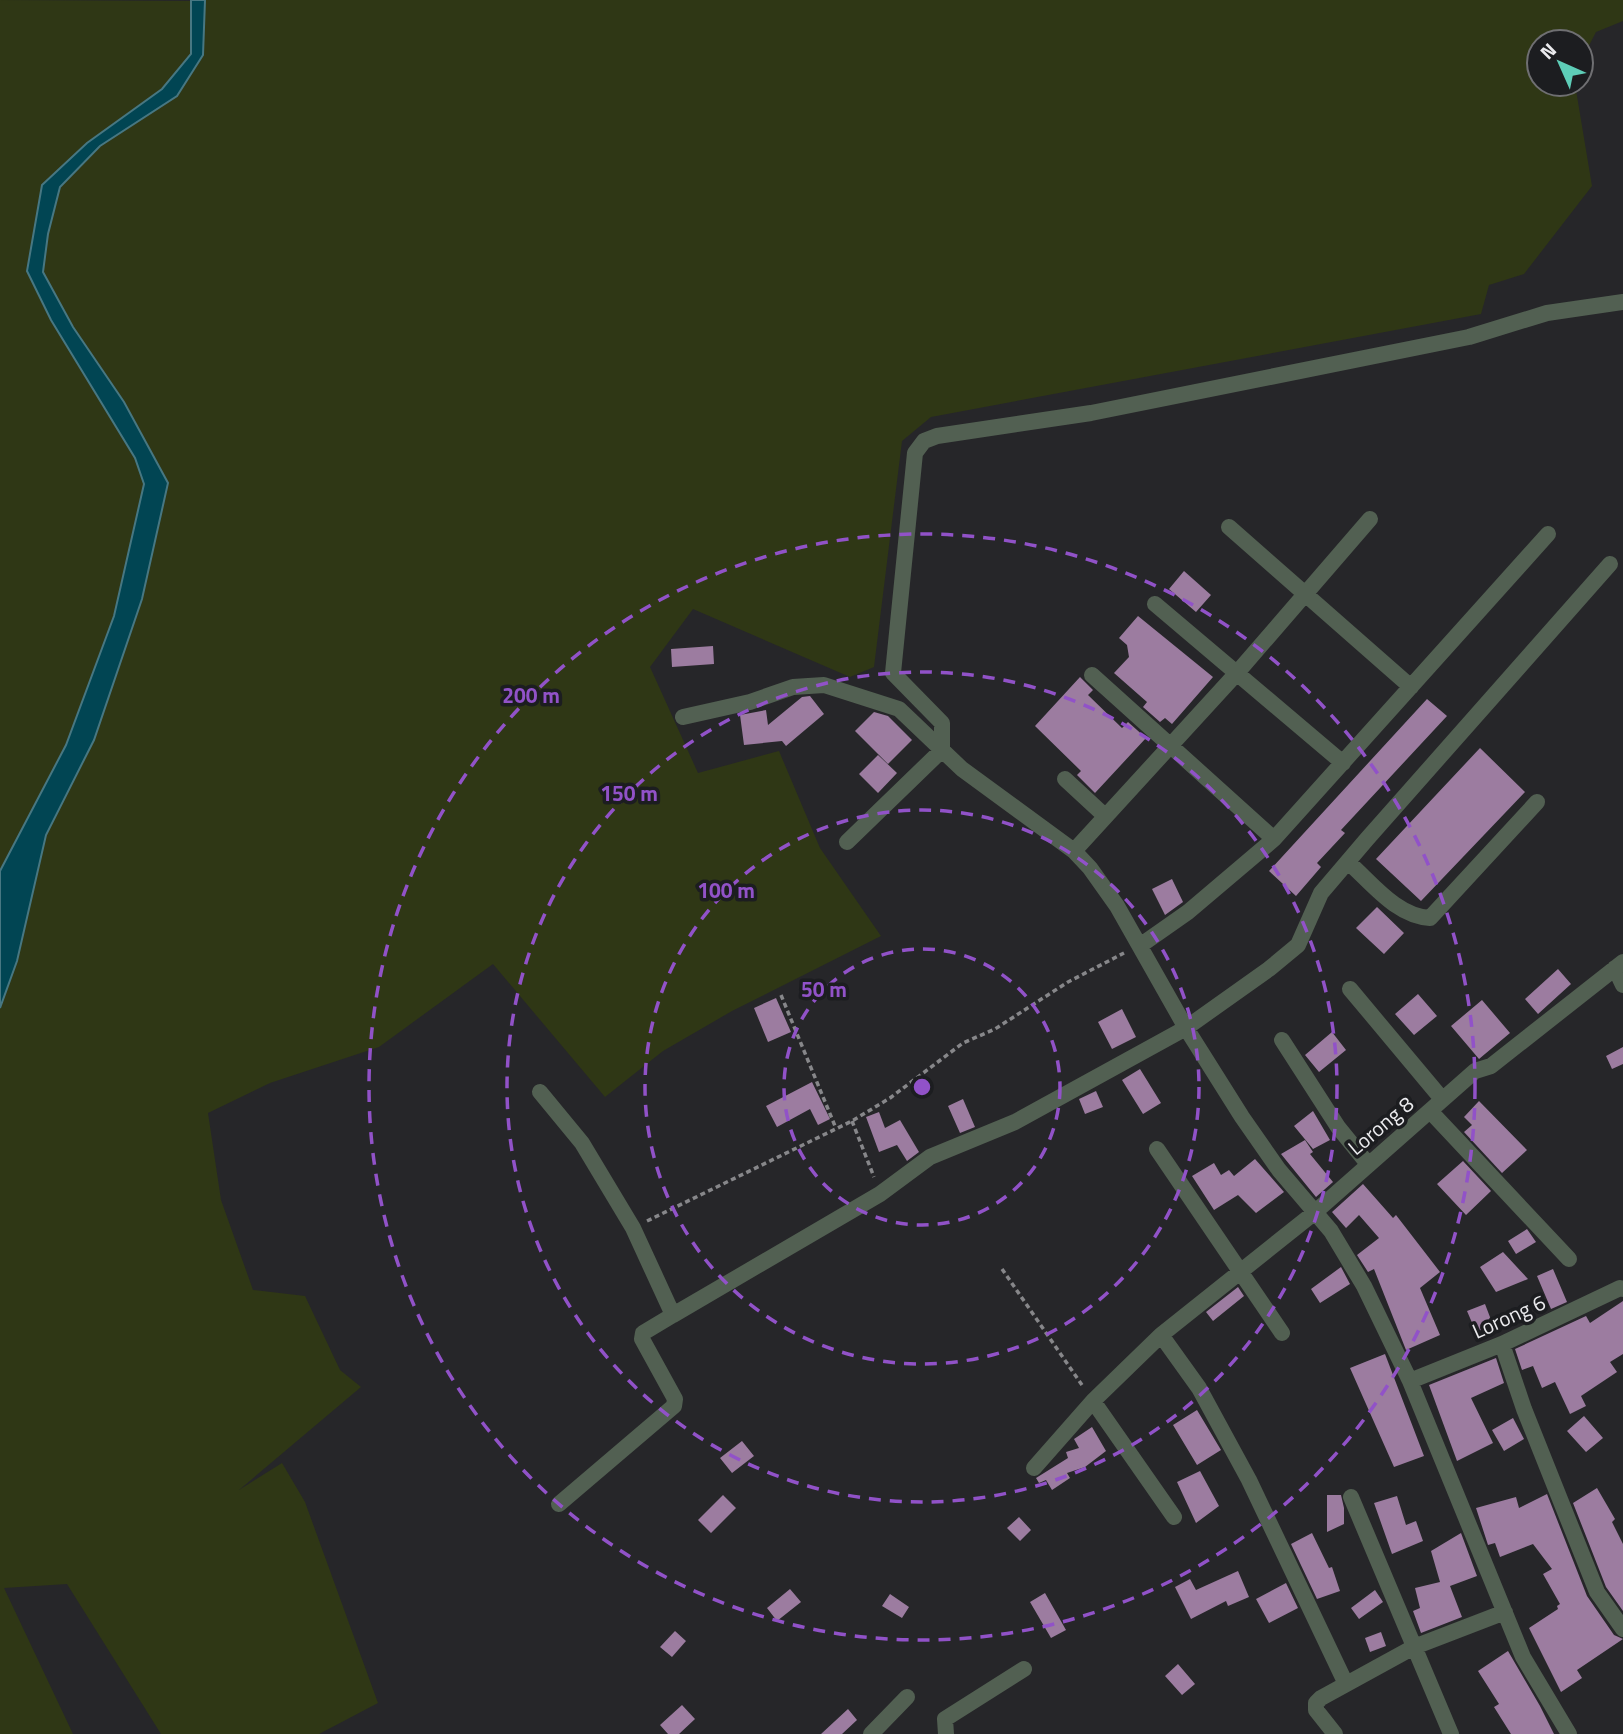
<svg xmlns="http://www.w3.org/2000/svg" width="1623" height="1734" font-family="'Titillium Web',sans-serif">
<rect width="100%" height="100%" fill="#262629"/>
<path fill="#2f3715" d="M0 0 191 1V54L162 89 87 143 42 185 27 271 51 320 135 458 144 484 114 616 66 745 0 871Z
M205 0H1623V21L1596 32 1581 61V42H1539V84H1575L1592 186 1524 274 1489 285 1481 314 931 417 902 441 874 667 850 677 693 609 650 667 698 773 779 751 820 848 881 936 732 1011 663 1051 605 1097 493 964 379 1047 270 1083 208 1113 221 1200 253 1290 305 1296 340 1370 361 1387 239 1490 282 1463 305 1502 378 1703 319 1734H161L67 1584 4 1588 73 1734H0V1008L17 961 46 835 94 740 142 599 168 483 124 402 73 327 43 272 48 234 60 187 100 146 177 96 203 55Z"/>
<path fill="#014553" stroke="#477782" stroke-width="2" d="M191 0H205L203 55 177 96 100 146 60 187 48 234 43 272 73 327 124 402 168 483 142 599 94 740 46 835 17 961 0 1008V871L66 745 114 616 144 484 135 458 51 320 27 271 42 185 87 143 162 89 191 54Z"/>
<path fill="#9c7ca0" d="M1184 571 1211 595 1196 612 1169 589Z
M1138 616 1213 677 1172 724 1165 718 1160 722 1143 707 1147 702 1114 673 1129 657 1127 645 1119 638Z
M713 646 714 664 672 667 671 649Z
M1080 677 1093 690 1088 695 1122 728 1128 722 1146 738 1095 793 1077 775 1081 771 1035 726Z
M810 696 824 714 786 746 782 741 744 745 740 715 766 710 768 725 802 697Z
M1427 699 1447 716 1341 830 1345 833 1317 863 1321 867 1296 896 1269 871Z
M874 712 888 716 912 740 888 764 855 731Z
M1480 748 1525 792 1421 901 1376 859Z
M878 755 897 773 878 793 859 774Z
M1172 879 1183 902 1165 915 1152 889Z
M1377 907 1404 933 1384 954 1356 928Z
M1558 969 1571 984 1538 1014 1525 999Z
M1418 994 1437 1016 1414 1035 1395 1014Z
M776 998 791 1032 768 1042 754 1008Z
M1482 1000 1510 1033 1479 1059 1451 1026Z
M1122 1009 1136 1037 1112 1049 1098 1022Z
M1332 1032 1346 1050 1319 1072 1305 1055Z
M1623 1047V1064L1612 1069 1606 1056Z
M1140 1069 1161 1103 1143 1114 1122 1080Z
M812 1082 830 1119 818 1125 810 1109 777 1127 766 1106Z
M1096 1091 1103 1107 1085 1114 1079 1099Z
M963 1099 975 1127 960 1133 948 1106Z
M1479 1101 1527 1150 1502 1173 1464 1132 1472 1125 1464 1117Z
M1313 1111 1330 1140 1313 1149 1294 1126Z
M879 1112 885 1128 900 1120 919 1152 907 1161 897 1145 879 1152 866 1117Z
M1305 1140 1313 1152 1310 1154 1333 1182 1316 1197 1281 1154Z
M1255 1159 1284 1192 1256 1213 1238 1195 1214 1210 1192 1176 1214 1163 1221 1175 1229 1170 1234 1176Z
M1463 1161 1491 1191 1466 1215 1437 1184Z
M1363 1184 1393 1218 1396 1215 1440 1272 1420 1288 1440 1335 1406 1350 1374 1269 1368 1272 1357 1255 1379 1238 1359 1215 1346 1228 1332 1212Z
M1527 1229 1536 1242 1516 1254 1508 1241Z
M1503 1252 1528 1279 1496 1292 1480 1267Z
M1341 1267 1350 1284 1320 1303 1311 1289Z
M1553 1269 1567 1302 1551 1309 1537 1276Z
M1238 1287 1244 1296 1213 1321 1206 1312Z
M1623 1301V1354L1610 1362 1617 1372 1581 1396 1586 1406 1570 1414 1555 1382 1542 1388 1533 1366 1522 1370 1515 1349 1586 1316 1590 1323Z
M1485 1304 1493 1325 1476 1332 1467 1311Z
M1385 1354 1424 1456 1394 1467 1350 1368Z
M1496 1358 1504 1383 1471 1398 1493 1443 1457 1461 1429 1385Z
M1197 1410 1221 1450 1197 1465 1173 1425Z
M1584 1416 1603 1438 1586 1452 1567 1431Z
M1513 1418 1524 1439 1504 1451 1492 1430Z
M1092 1427 1106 1451 1085 1467 1067 1473 1070 1478 1052 1490 1046 1480 1039 1483 1036 1478 1068 1458 1066 1452 1079 1448 1074 1439Z
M742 1441 754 1456 732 1473 720 1458Z
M1200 1471 1219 1506 1196 1523 1177 1482Z
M1597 1488 1615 1519 1612 1522 1623 1544V1611L1606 1587 1573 1503Z
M1547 1494 1587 1596 1614 1635 1623 1639 1577 1670 1582 1678 1561 1692 1529 1628 1558 1609 1557 1606 1560 1604 1543 1574 1552 1569 1533 1544 1500 1557 1495 1543 1488 1545 1476 1508 1516 1497 1519 1508Z
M723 1495 736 1508 711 1533 698 1520Z
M1327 1495H1341L1344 1508V1524L1327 1532Z
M1397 1496 1406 1525 1416 1521 1423 1541 1392 1554 1374 1503Z
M1019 1517 1031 1530 1020 1541 1007 1528Z
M1312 1533 1329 1568 1332 1567 1340 1591 1317 1599 1291 1544Z
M1461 1533 1477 1576 1450 1586 1462 1617 1421 1633 1413 1611 1420 1608 1415 1588 1440 1582 1431 1551Z
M1238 1571 1249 1597 1228 1606 1226 1601 1191 1619 1175 1587 1190 1579 1196 1590Z
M1286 1583 1298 1608 1269 1623 1256 1599Z
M790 1589 801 1602 777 1621 767 1608Z
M1375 1590 1383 1602 1359 1619 1351 1608Z
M1045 1593 1066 1630 1051 1638 1030 1602Z
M890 1594 909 1607 902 1618 882 1606Z
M675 1631 686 1641 672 1657 660 1647Z
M1381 1632 1386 1646 1370 1652 1365 1638Z
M1508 1651 1540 1706 1554 1734H1511L1494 1707 1499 1704 1478 1671Z
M1178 1664 1195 1684 1182 1695 1165 1676Z
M682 1705 695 1719 679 1734H668L660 1725Z
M848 1709 857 1720 842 1734H821Z"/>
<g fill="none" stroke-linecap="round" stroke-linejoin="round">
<path stroke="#87878a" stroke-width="3.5" stroke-dasharray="5 3.5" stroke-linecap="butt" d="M781 995 835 1126
M852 1121 874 1177
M647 1221 852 1121 890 1098 963 1043 995 1029 1068 982 1124 953
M1002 1269 1084 1388"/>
<path stroke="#526052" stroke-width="16" d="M1229 527 1411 687
M1155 604 1343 763
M1092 675 1274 839
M683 717 750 702 793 687 824 685 899 709 962 769 1074 851 1090 868 1117 906 1186 1028 1242 1117 1279 1170 1331 1231 1364 1286 1410 1381 1523 1657 1569 1734
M1065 779 1105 816
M847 842 942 750V723L893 673 915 453 924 441 937 436 1091 413 1469 337 1547 313 1623 302
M1074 851 1236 674 1370 519
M1348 862C1372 883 1396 916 1430 918L1537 802
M1141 945 1188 912 1274 839 1548 534
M1615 968 1623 985
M1350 989 1442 1099
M1282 1040 1338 1127 1368 1164
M540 1092 582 1143 633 1228 673 1315 880 1194 930 1157 1015 1122 1186 1028 1269 969 1298 945 1321 893 1367 839 1610 564
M1431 1112 1569 1259
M1157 1149 1282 1333
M1161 1335 1199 1388 1249 1480 1346 1684
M1502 1344 1524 1409 1597 1592 1623 1629
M1410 1381 1502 1344 1620 1288 1623 1289
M1093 1401 1174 1517
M1034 1468 1093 1401 1161 1335 1314 1213 1475 1071 1491 1066 1623 962
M1351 1497 1451 1734
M559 1504 674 1406 675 1399 642 1339 643 1333 673 1315
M871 1734 907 1697
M946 1734 945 1719 1024 1669
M1335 1734 1316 1710V1703L1321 1698 1414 1647 1505 1612"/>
</g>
<g fill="none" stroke="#9152c8" stroke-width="3.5" stroke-dasharray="12 9">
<circle cx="922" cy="1087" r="138"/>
<circle cx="922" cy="1087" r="277"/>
<circle cx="922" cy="1087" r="415"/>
<circle cx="922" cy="1087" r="553"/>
</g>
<g text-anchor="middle" stroke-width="7" stroke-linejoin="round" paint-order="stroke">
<g font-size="21" fill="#ebebee" stroke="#1c1d20">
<text transform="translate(1381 1126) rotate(-40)" y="7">Lorong 8</text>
<text transform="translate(1509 1317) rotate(-24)" y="7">Lorong 6</text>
</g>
</g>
<circle cx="922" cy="1087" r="10" fill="#9152c8" stroke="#1c1d20" stroke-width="3.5"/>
<g font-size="21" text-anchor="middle" font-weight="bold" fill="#9152c8" stroke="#1c1d20" stroke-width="7" stroke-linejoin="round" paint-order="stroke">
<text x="531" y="703">200 m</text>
<text x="629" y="801">150 m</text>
<text x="726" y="898">100 m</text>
<text x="824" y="997">50 m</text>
</g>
<g transform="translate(1560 63) rotate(315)"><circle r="33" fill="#1c1d20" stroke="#6f6f72" stroke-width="2"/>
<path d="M0-5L12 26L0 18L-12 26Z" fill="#5eceb8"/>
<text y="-10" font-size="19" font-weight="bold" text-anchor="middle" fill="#ebebee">N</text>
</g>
</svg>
